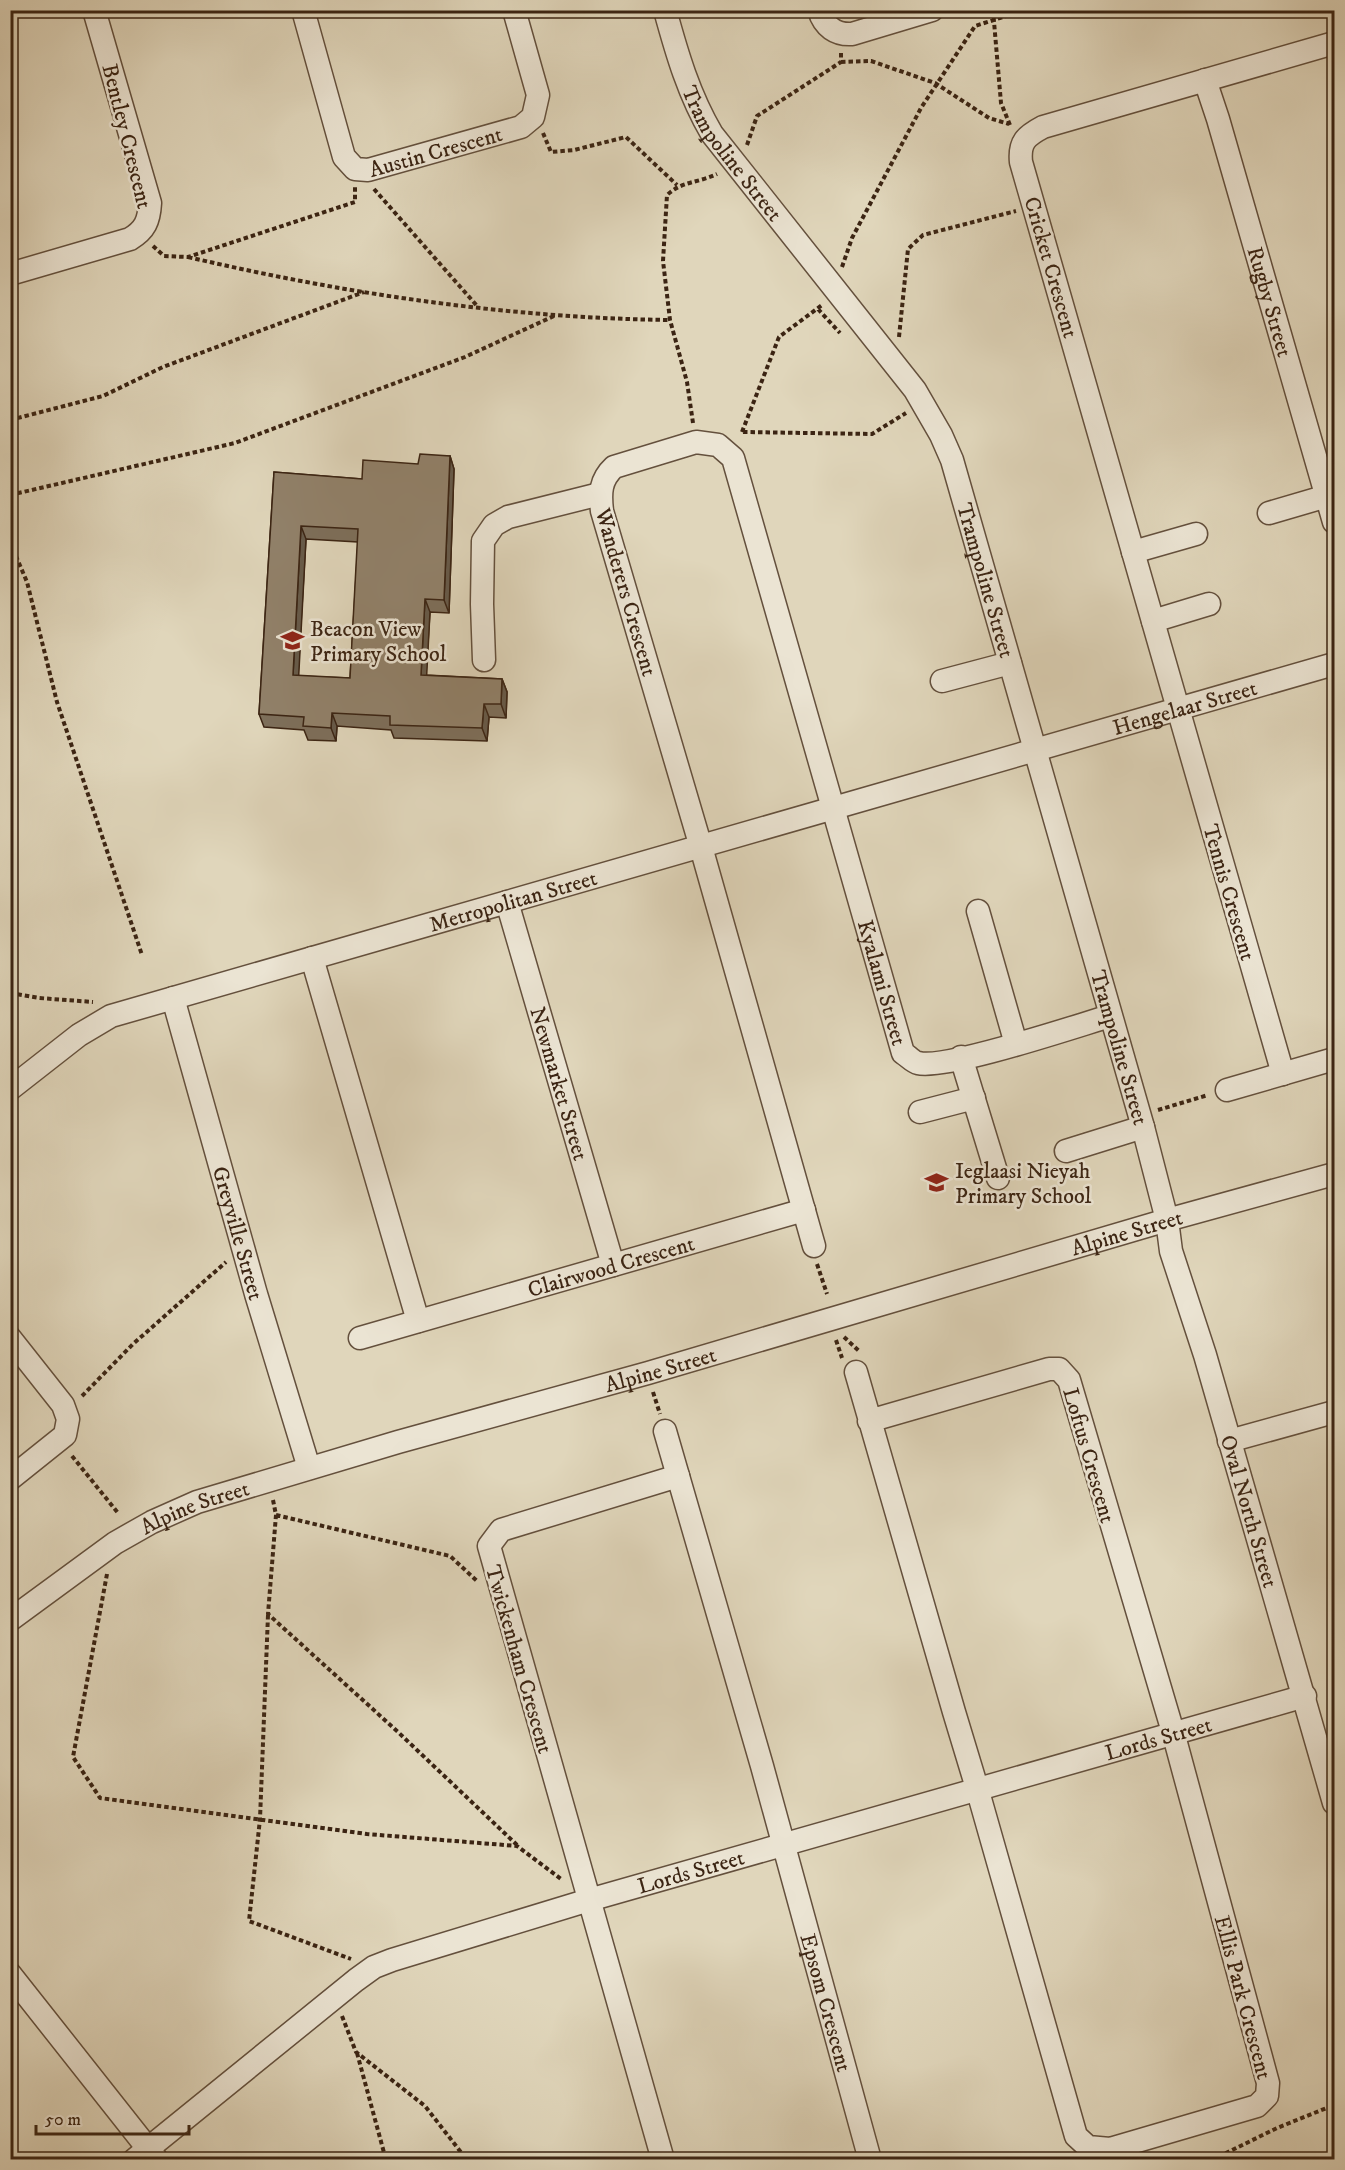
<svg xmlns="http://www.w3.org/2000/svg" width="1345" height="2170" font-family="'IM FELL DW Pica',serif">
<rect width="100%" height="100%" fill="#e0d6bb"/>
<filter id="stains"><feTurbulence type="fractalNoise" baseFrequency=".00333" numOctaves="4"/><feColorMatrix values="0 0 0 0 .2 0 0 0 0 .09 0 0 0 0 .02 0 0 0 .5 -.17"/></filter>
<radialGradient id="worn" r=".72"><stop offset=".6" stop-color="#630" stop-opacity="0"/><stop offset="1" stop-color="#630" stop-opacity=".3"/></radialGradient>
<g fill="none" stroke-linecap="round" stroke-linejoin="round">
<defs>
<g id="minor">
<path id="s1" d="M303 10 344 157 355 169 368 170 521 127 533 117 538 95 514 10"/>
<path id="s2" d="M665 10C677 54 689 95 712 134L915 390 941 435 952 460 1143 1127 1167 1220 1171 1251 1205 1355 1334 1803"/>
<path d="M819 10C824 27 836 35 852 34L932 10"/>
<path id="s3" d="M1205 80 1218 119 1334 522"/>
<path d="M10 274 130 239C145 230 149 221 150 203L94 10"/>
<path d="M1269 513 1327 496"/>
<path d="M1133 552 1196 534"/>
<path d="M1153 621 1209 604"/>
<path d="M484 660 482 604 483 541 494 525 508 517 600 494"/>
<path d="M942 681 1010 663"/>
<path id="s4" d="M507 902 613 1265"/>
<path d="M978 911 1016 1044"/>
<path d="M312 958 418 1321"/>
<path id="s5" d="M173 998 256 1294 309 1468"/>
<path d="M961 1057 998 1178"/>
<path d="M1283 1074 1021 162C1019 142 1026 136 1043 127L1334 43"/>
<path id="s6" d="M10 1089 79 1035 111 1016 1334 664"/>
<path d="M1227 1090 1334 1059"/>
<path d="M920 1112 974 1098"/>
<path d="M1066 1151 1143 1127"/>
<path id="s7" d="M814 1246 701 847 602 511C600 493 600 480 614 467L696 442 718 445 733 458 903 1053C908 1056 913 1062 918 1063 946 1070 1076 1026 1110 1016"/>
<path d="M10 1338 63 1405 68 1419 65 1435 10 1479"/>
<path id="s8" d="M360 1338 804 1210"/>
<path d="M856 1372 954 1712 977 1788 1076 2136 1088 2147 1110 2149 1257 2106 1267 2096 1268 2083 1173 1732 1069 1380 1059 1369H1049L869 1421"/>
<path id="s9" d="M665 1431 762 1766 870 2160"/>
<path d="M1229 1441 1334 1412"/>
<path id="s10" d="M10 1620 115 1543 152 1522 197 1502 398 1442 648 1373 1167 1220 1334 1174"/>
<path d="M10 1974 157 2160"/>
<path id="s11" d="M134 2160 356 1980 374 1967 392 1960 589 1900 1305 1696"/>
<path d="M663 2160 489 1546 501 1530 678 1476"/>
</g>
</defs>
<use href="#minor" stroke="#64503d" stroke-width="25"/>
<path stroke="#3b2413" stroke-width="4" stroke-dasharray="4.5 3" stroke-linecap="butt" d="M993 10 1001 103 1010 125
M841 62 871 61 935 83 989 118 1009 124
M543 133 551 152 574 150 626 137 677 185
M747 145 757 116 841 62V53
M374 189 478 307
M153 246 164 256 188 257 355 202V187
M188 257C346 294 509 318 670 320
M842 267 852 238 921 108 975 26 1025 10
M818 309 840 333
M899 337 908 249 923 235 1016 211
M10 375 13 389 10 402
M10 420 103 396 163 367 364 292
M693 423 687 382 670 320 663 261 667 195C682 181 698 183 717 174
M742 432 779 337 822 305
M743 432 872 434 906 413
M10 495 235 443 465 357 556 315
M10 542 27 582 57 702 142 955
M10 993 39 998 93 1002
M1158 1110 1208 1095
M817 1264 827 1294
M844 1337 859 1351
M836 1340 842 1358
M653 1392 660 1414
M82 1396 133 1344 226 1262
M72 1456 118 1513
M273 1500 276 1515 268 1614 398 1732 517 1845
M276 1515 450 1556 477 1581
M107 1574 73 1757 100 1798 367 1834 517 1846 561 1879
M268 1615 260 1819 249 1921 351 1959
M342 2016 356 2052 425 2106 467 2160
M357 2053 386 2160
M1212 2160 1277 2128 1334 2105"/>
<use href="#minor" stroke="#ebe4d3" stroke-width="22"/>
</g>
<path fill="#7d6f5b" stroke="#3b2413" stroke-width="1.5" fill-rule="evenodd" d="M450 456 454 469 449 613 430 612 426 675 502 679 507 692 506 718 489 717 487 741 394 738 391 730 337 726 336 741 308 740 304 730 264 727 259 714 274 472 362 479ZM306 539 358 542 350 678 298 676Z"/>
<path fill="#665a4a" stroke="#3b2413" stroke-width="1.5" d="M450 456 454 469 449 613 444 600Z
M301 526 306 539 298 689 293 675Z
M425 599 430 612 426 688 421 675Z
M502 679 507 692 506 718 501 704Z
M484 704 489 717 487 741 482 728Z
M332 713 337 726 336 741 331 728Z"/>
<path fill="#91816a" stroke="#3b2413" stroke-width="1.5" fill-rule="evenodd" d="M420 454 450 456 444 600 425 599 421 675 502 679 501 704H484L482 728 390 725V716L332 713 331 728 303 726 304 717 259 714 274 472 362 479 363 460 418 464ZM301 526 358 529 350 678 293 675Z"/>
<defs>
<symbol id="school-bare" viewBox="-9 -9 18 18"><path d="M0-5L7-2L0 1L-7-2ZM-4 1L0 2.5L4 1V4Q0 6-4 4Z" fill="#8f2418" stroke="#ebe4d3" stroke-width="2.5" paint-order="stroke"/></symbol>
</defs>
<g fill-rule="evenodd">
<use href="#school-bare" x="276" y="624" width="33" height="33"/>
<use href="#school-bare" x="920" y="1166" width="33" height="33"/>
</g>
<g text-anchor="middle" stroke-width="5" stroke-linejoin="round" paint-order="stroke">
<g font-size="22" fill="#3b2413" stroke="#ebe4d3">
<text transform="translate(128 136) rotate(76)" y="8">Bentley Crescent</text>
<text dy="8" stroke="none"><textPath href="#s1" startOffset="252">Austin Crescent</textPath></text>
<text dy="8" stroke="none"><textPath href="#s2" startOffset="160">Trampoline Street</textPath></text>
<text transform="translate(1052 267) rotate(74)" y="8">Cricket Crescent</text>
<text dy="8" stroke="none"><textPath href="#s3" startOffset="231">Rugby Street</textPath></text>
<text dy="8" stroke="none"><textPath href="#s2" startOffset="664">Trampoline Street</textPath></text>
<text transform="translate(627 592) rotate(74)" y="8">Wanderers Crescent</text>
<text dy="8" stroke="none"><textPath href="#s6" startOffset="1242">Hengelaar Street</textPath></text>
<text transform="translate(1230 892) rotate(74)" y="8">Tennis Crescent</text>
<text dy="8" stroke="none"><textPath href="#s6" startOffset="543">Metropolitan Street</textPath></text>
<text dy="8" stroke="none"><textPath href="#s7" startOffset="1486">Kyalami Street</textPath></text>
<text dy="8" stroke="none"><textPath href="#s2" startOffset="1150">Trampoline Street</textPath></text>
<text dy="8" stroke="none"><textPath href="#s4" startOffset="189">Newmarket Street</textPath></text>
<text dy="8" stroke="none"><textPath href="#s10" startOffset="1190">Alpine Street</textPath></text>
<text dy="8" stroke="none"><textPath href="#s5" startOffset="244">Greyville Street</textPath></text>
<text dy="8" stroke="none"><textPath href="#s8" startOffset="261">Clairwood Crescent</textPath></text>
<text dy="8" stroke="none"><textPath href="#s10" startOffset="704">Alpine Street</textPath></text>
<text transform="translate(1090 1455) rotate(74)" y="8">Loftus Crescent</text>
<text dy="8" stroke="none"><textPath href="#s10" startOffset="218">Alpine Street</textPath></text>
<text dy="8" stroke="none"><textPath href="#s2" startOffset="1632">Oval North Street</textPath></text>
<text transform="translate(520 1659) rotate(74)" y="8">Twickenham Crescent</text>
<text dy="8" stroke="none"><textPath href="#s11" startOffset="1125">Lords Street</textPath></text>
<text dy="8" stroke="none"><textPath href="#s11" startOffset="639">Lords Street</textPath></text>
<text transform="translate(1244 1997) rotate(75)" y="8">Ellis Park Crescent</text>
<text dy="8" stroke="none"><textPath href="#s9" startOffset="594">Epsom Crescent</textPath></text>
</g>
<g font-size="22" fill="#3b2413" stroke="#ebe4d3" text-anchor="start">
<text x="310" y="636">Beacon View<tspan x="310" dy="25">Primary School</tspan></text>
<text x="955" y="1178">Ieglaasi Nieyah<tspan x="955" dy="25">Primary School</tspan></text>
</g>
</g>
<rect width="1345" height="2170" fill="none" stroke="#e0d6bb" stroke-width="36"/>
<rect x="12" y="12" width="1321" height="2146" fill="none" stroke="#3b2413" stroke-width="3"/>
<rect x="18" y="18" width="1309" height="2134" fill="none" stroke="#3b2413" stroke-width="1.5"/>
<path d="M36 2125v9h153v-9" fill="none" stroke="#3b2413" stroke-width="3"/>
<text x="45" y="2125" font-size="18" fill="#3b2413" stroke="#ebe4d3" stroke-width="4.5" paint-order="stroke">50 m</text>
<rect width="100%" height="100%" filter="url(#stains)"/>
<rect width="100%" height="100%" fill="url(#worn)"/>
</svg>
